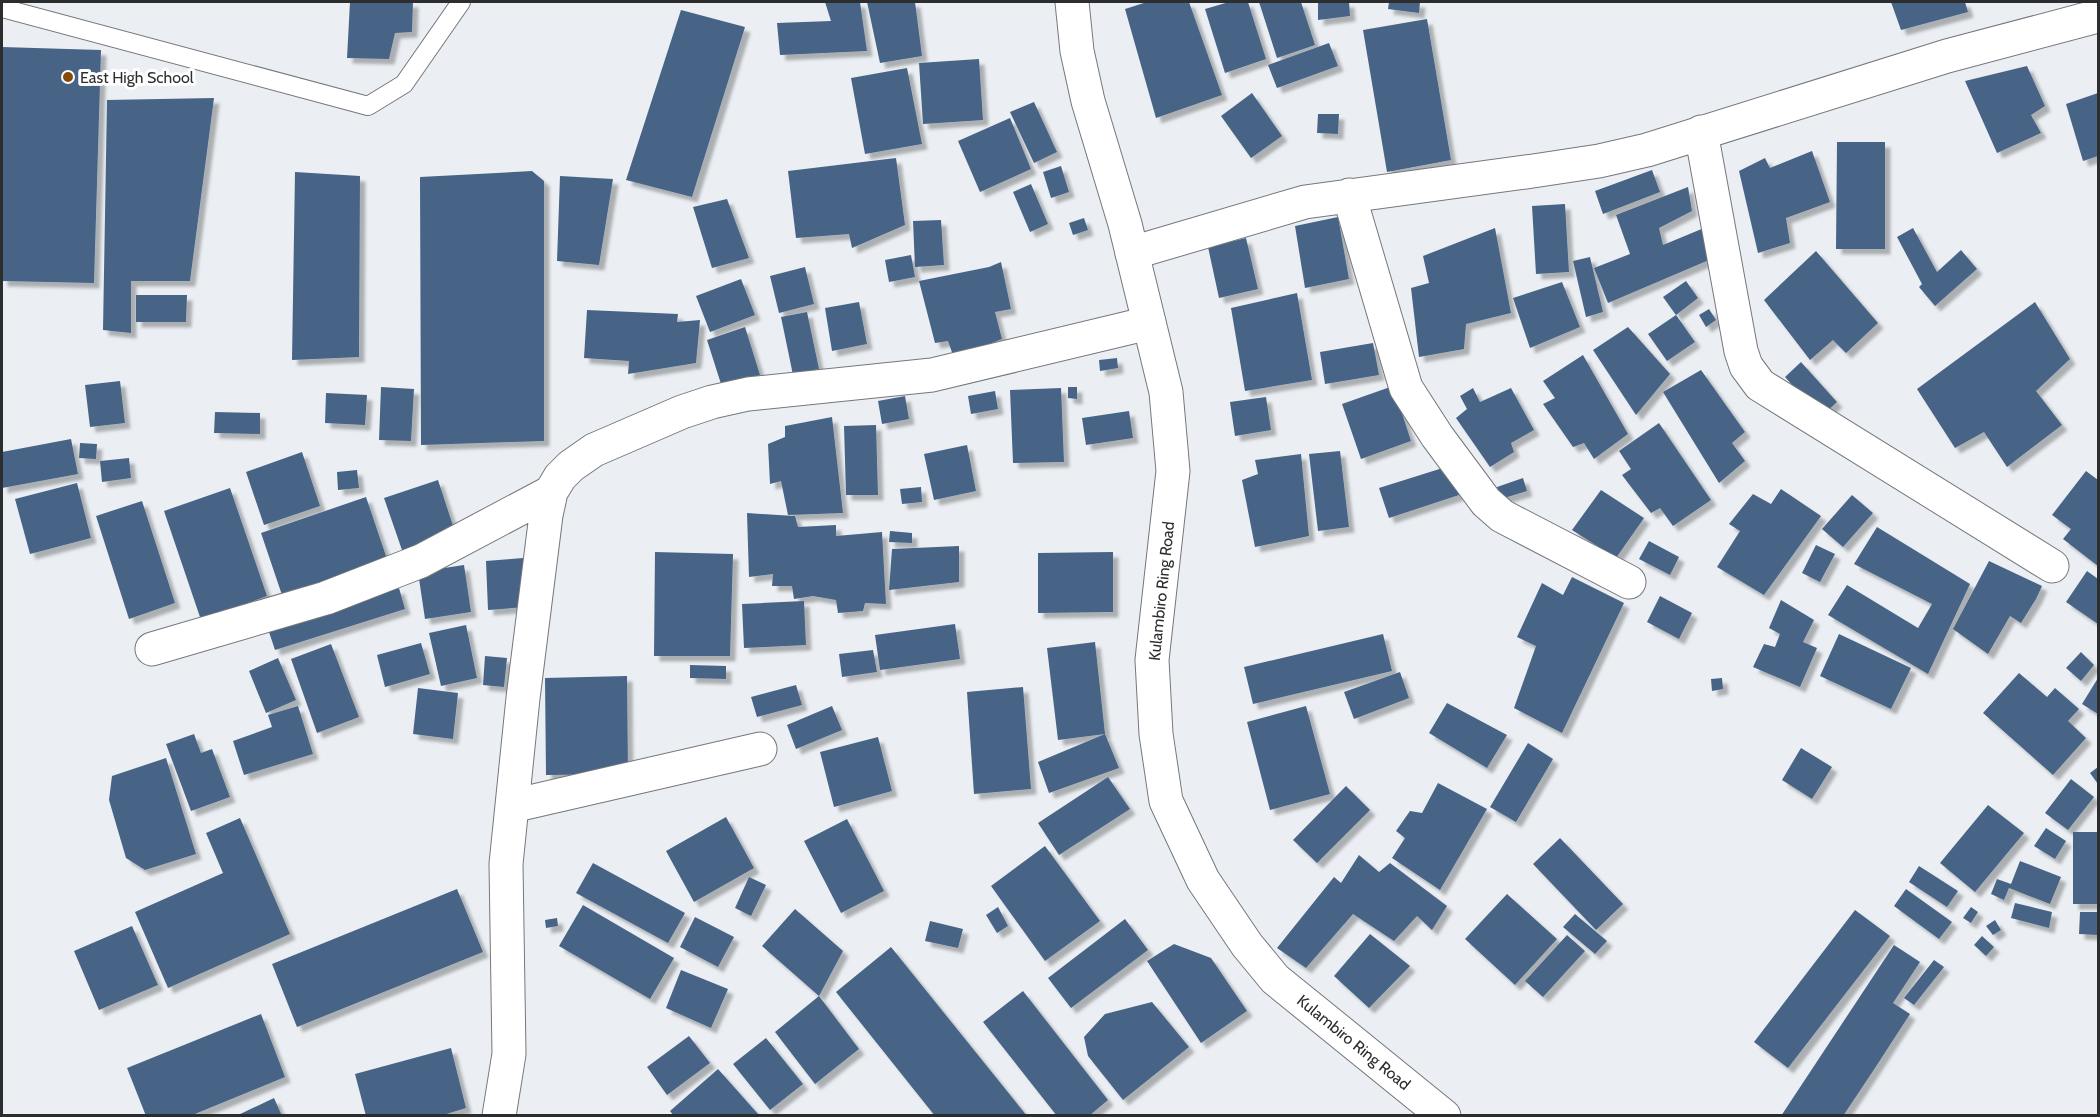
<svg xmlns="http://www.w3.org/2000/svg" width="2100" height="1117" font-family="Cabin,sans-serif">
<defs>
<filter id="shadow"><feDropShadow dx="5.5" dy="5.5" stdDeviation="1.5" flood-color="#0004"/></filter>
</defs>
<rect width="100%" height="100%" fill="#ebeff3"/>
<path fill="#476486" filter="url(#shadow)" d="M350 2H413L412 32 395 33 389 59 347 58Z
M825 2H860L867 51 780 55 777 23 831 21Z
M867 2H915L922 56 880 63Z
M1147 2H1189L1222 95 1156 118 1125 9Z
M1229 2H1248L1266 59 1225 73 1205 9Z
M1259 2H1301L1315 45 1277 58Z
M1318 2H1349L1350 16 1318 20Z
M1389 2H1420L1419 13 1388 9Z
M1891 2H1965L1968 12 1901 30Z
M681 10 745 27 692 197 626 180Z
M1427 19 1451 160 1387 172 1363 30Z
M1329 43 1338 66 1277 88 1268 65Z
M2 47 101 50 94 283 2 281Z
M979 59 983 120 923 124 919 63Z
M2027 66 2045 106 2031 115 2041 133 1997 153 1965 81Z
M907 68 922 144 865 154 851 78Z
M1252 93 1282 136 1251 158 1221 116Z
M2098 93V156L2083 161 2066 104Z
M214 98 190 281H131V333L103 330 107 100Z
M1034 102 1057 152 1034 163 1010 112Z
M1318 114H1339L1338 134 1317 133Z
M1010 118 1031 169 980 192 958 141Z
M1837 142H1885V249H1836Z
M1812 151 1830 202 1786 218 1790 243 1758 253 1739 171 1765 158 1770 168Z
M896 158 905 225 852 248 849 234 796 238 788 171Z
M1061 166 1069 192 1051 198 1043 172Z
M1652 170 1660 192 1603 214 1595 191Z
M532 171 544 181V441L421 445 420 177Z
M295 172 360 176 359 357 292 360Z
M560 176 613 179 599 265 557 261Z
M1031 184 1048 224 1030 232 1013 192Z
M1688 187 1692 211 1659 228 1663 245 1704 228 1716 257 1608 303 1594 268 1630 254 1616 215Z
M727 199 749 258 712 268 693 207Z
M1565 204 1569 272 1536 274 1532 206Z
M1338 217 1349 279 1305 288 1295 226Z
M1084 218 1088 230 1073 235 1069 223Z
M941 220 944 265 915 267 913 221Z
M1495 228 1511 313 1466 324 1464 349 1419 357 1411 288 1429 283 1423 256Z
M1913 228 1937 272 1961 250 1977 269 1935 306 1919 287 1922 284 1897 237Z
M1246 238 1258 289 1219 298 1208 247Z
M1816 251 1878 323 1846 353 1833 340 1810 360 1764 300Z
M911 255 915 277 889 282 885 260Z
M1590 257 1603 312 1586 317 1573 261Z
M1001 262 1011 309 995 312 1002 339 954 358 948 341 935 343 919 281 989 267Z
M805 267 814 304 779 313 770 276Z
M741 279 755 315 710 332 696 296Z
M1686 281 1698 298 1676 315 1663 297Z
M1562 282 1580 327 1530 348 1513 298Z
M1297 293 1312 380 1245 391 1231 308Z
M136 295H187L186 322H136Z
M859 302 867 344 832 351 825 308Z
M2035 302 2070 359 2036 391 2062 425 2007 467 1984 432 1955 448 1917 389Z
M1709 309 1716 320 1706 327 1699 315Z
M587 310 678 314 677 322 700 320 696 363 628 374 629 361 584 358Z
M807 312 819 369 793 375 781 317Z
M1676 315 1695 342 1667 361 1648 334Z
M745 327 760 375 722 387 707 340Z
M1628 327 1670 374 1636 415 1593 350Z
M1373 343 1379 375 1325 384 1320 352Z
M1583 355 1628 434 1594 459 1584 443 1573 447 1543 404 1555 398 1543 381Z
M1117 358 1118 368 1100 371 1099 360Z
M1801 362 1837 402 1821 417 1785 377Z
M1701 370 1745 432 1732 443 1745 461 1719 483 1663 392Z
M120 381 125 423 90 427 85 385Z
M1393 386 1411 441 1361 459 1342 404Z
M381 387 414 389 411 441 379 440Z
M1068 387H1077V399L1068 398Z
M1061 388 1064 462 1013 463 1010 390Z
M1473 388 1480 402 1511 388 1534 430 1511 443 1514 452 1490 467 1456 418 1467 409 1460 396Z
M995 391 998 409 971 414 968 396Z
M326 393 367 395 365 425 325 423Z
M905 396 909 419 882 424 878 401Z
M1266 397 1271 430 1235 436 1230 402Z
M1129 411 1133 438 1086 445 1082 418Z
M215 412 260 413V434L214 433Z
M832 417 843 513 788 515 781 481 770 484 768 444 785 437V426Z
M1659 423 1711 500 1673 526 1660 508 1651 513 1622 475 1631 469 1619 451Z
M876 425 878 495H846L844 426Z
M71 439 78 474 2 488V452Z
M80 443 97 444 96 459 79 458Z
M967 445 976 491 934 500 924 454Z
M1340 451 1349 527 1318 531 1309 454Z
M302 452 320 506 264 525 246 472Z
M1301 454 1309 536 1255 547 1242 480 1258 474 1255 460Z
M129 458 131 478 102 482 100 461Z
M1449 466 1459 495 1389 518 1379 488Z
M357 470 359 488 338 490 337 472Z
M2086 471 2098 480V566L2063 539 2071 529 2052 515Z
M1523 478 1527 491 1501 499 1497 487Z
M438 480 456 535 403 553 384 498Z
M77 483 91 538 30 554 15 499Z
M921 487 922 502 902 504 900 489Z
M230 488 267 596 201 620 164 511Z
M1781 489 1821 516 1764 595 1717 567 1740 531 1729 524 1753 494 1771 504Z
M1601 490 1644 518 1616 558 1572 530Z
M1852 495 1873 513 1843 547 1822 529Z
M366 497 387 559 282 595 261 533Z
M142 501 175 603 129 619 96 516Z
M747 513 795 516 798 527 836 525V536L882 532 886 604 865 603 863 611 838 613 836 600 813 596 794 599 792 586H772L773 574 749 577Z
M1877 527 1970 584 1928 674 1828 615 1847 585 1918 628 1932 604 1854 564Z
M890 531 912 533V543L889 542Z
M1649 541 1679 557 1670 575 1639 559Z
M1816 545 1835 554 1820 582 1802 573Z
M959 546V582L889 590 892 549Z
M655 552 733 554 730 656H654Z
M1113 552V612L1038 613V553Z
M523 558 526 607 488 610 486 561Z
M1989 561 2042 586 2036 599 2021 623 2010 616 1988 654 1953 629Z
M464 565 471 612 425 619 418 572Z
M2087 571 2098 579V624L2066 602Z
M1572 577 1624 603 1562 733 1514 708 1536 646 1517 637 1542 583 1563 595Z
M399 588 405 609 275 650 268 629Z
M1660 596 1692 613 1679 639 1647 622Z
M1781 600 1814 620 1803 642 1817 648 1800 687 1753 667 1764 644 1775 647 1780 634 1769 628Z
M804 601 806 645 744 648 742 604Z
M955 624 960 659 880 670 875 635Z
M466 625 477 678 441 686 429 633Z
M1383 634 1392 671 1253 704 1244 667Z
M1839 634 1911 668 1891 709 1820 676Z
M1095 642 1105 734 1058 740 1047 648Z
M421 643 430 674 385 687 377 655Z
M331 644 359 717 317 733 291 659Z
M873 650 877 672 842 677 839 654Z
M2081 652 2094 665 2081 681 2066 668Z
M485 656 507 658 504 687 483 685Z
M278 658 296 700 266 713 249 671Z
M690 665 726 666V679L690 678Z
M1400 672 1409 698 1354 719 1344 692Z
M2019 673 2047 697 2055 688 2079 709 2068 721 2086 738 2053 775 1983 713Z
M627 676 628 774 546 775 545 678Z
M1722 678 1723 689 1712 691 1711 679Z
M2098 678V714L2082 704Z
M796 685 802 705 757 717 751 697Z
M1023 687 1031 789 974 794 967 692Z
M418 688 458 693 453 739 413 734Z
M1447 703 1507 735 1487 768 1429 733Z
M298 706 313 754 244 775 233 741 272 727 268 715Z
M832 706 842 730 796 749 787 725Z
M1306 706 1330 794 1270 810 1247 722Z
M194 734 201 753 212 749 230 797 191 811 166 744Z
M1105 734 1119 768 1049 793 1038 762Z
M878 737 892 791 834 807 820 752Z
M1528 743 1553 759 1516 822 1490 807Z
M1801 748 1832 767 1812 799 1782 780Z
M166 758 196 854 145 870 126 858 109 800 112 776Z
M2098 767V784L2090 773Z
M1108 777 1130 809 1059 855 1038 823Z
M2071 779 2094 797 2068 830 2045 813Z
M1438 783 1487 809 1440 890 1392 858 1405 838 1396 831 1410 811 1422 813Z
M1346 786 1370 810 1317 863 1293 840Z
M1988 805 2024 833 1975 892 1940 863Z
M726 817 754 868 694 902 666 851Z
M240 818 290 934 168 988 135 912 223 873 206 833Z
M847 819 884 891 841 913 804 841Z
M2046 828 2066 841 2055 859 2034 846Z
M2073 832H2098V904H2073Z
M1560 838 1623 904 1596 930 1533 864Z
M1045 846 1100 921 1045 961 991 886Z
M1359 855 1379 872 1390 863 1447 906 1432 930 1417 916 1394 941 1353 914 1306 968 1277 948 1334 877 1341 883Z
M2020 861 2061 877 2050 904 2009 888 2004 900 1991 894 1997 879 2011 884Z
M593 863 685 913 668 943 576 893Z
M1919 866 1958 891 1947 907 1909 882Z
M749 877 766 885 751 916 735 908Z
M457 889 483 952 297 1027 272 964Z
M1906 889 1952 922 1939 939 1894 906Z
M1507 894 1557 939 1515 985 1465 939Z
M2015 903 2052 912 2049 928 2011 918Z
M583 905 674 958 650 999 559 946Z
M998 907 1008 926 997 933 986 915Z
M1971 907 1978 912 1971 923 1963 918Z
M795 909 843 951 819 996 762 946Z
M1855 910 1890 936 1788 1068 1754 1042Z
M2080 912H2098V935L2079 934Z
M1575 914 1607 941 1595 954 1563 927Z
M695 917 734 937 718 967 680 947Z
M557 918 558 926 546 928 545 920Z
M1125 919 1148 950 1071 1008 1048 978Z
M1995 920 2001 930 1993 935 1986 926Z
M930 921 963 929 958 948 925 941Z
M132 926 158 985 99 1010 74 951Z
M1370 934 1410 966 1369 1008 1334 976Z
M1567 935 1585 951 1543 997 1525 981Z
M1982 936 1994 947 1986 956 1974 945Z
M1174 944 1211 958 1247 1011 1201 1043 1147 961Z
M1894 945 1920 962 1893 1003 1910 1014 1875 1068 1843 1116H1781Z
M891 947 1027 1116H935L836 992Z
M1934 960 1944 967 1914 1005 1904 998Z
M681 970 728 989 711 1028 666 1008Z
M1023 991 1108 1100 1089 1116H1057L983 1022Z
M819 996 859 1049 815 1084 775 1032Z
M1152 1002 1189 1047 1123 1100 1088 1056 1084 1037 1105 1014Z
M261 1014 285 1077 190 1116H146L127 1068Z
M689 1036 710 1063 667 1095 647 1067Z
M766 1038 803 1084 770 1110 733 1064Z
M451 1048 466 1108 440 1116H366L355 1074Z
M718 1069 758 1114 756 1116H674L670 1111Z
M274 1098 282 1116H236Z"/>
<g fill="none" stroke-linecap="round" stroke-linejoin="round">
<defs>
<path id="service" d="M2 8 368 106 404 84 461 2"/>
<path id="minor" d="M1701 132 1741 351 1746 366 1760 385 2052 566
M1349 195 1406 388 1437 436 1486 502 1502 516 1629 582
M1132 253 1305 202 1533 171 1599 161 1647 150 1947 56 2098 16
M152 649 326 598 421 561 551 492
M512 806 760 749
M499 1116 509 1054 506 864 523 698 546 515 551 492 560 477 571 466 594 450 682 412 712 402 748 394 932 375 1149 323"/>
<path id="tertiary" d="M1072 2 1077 51 1088 101 1125 224 1166 392 1173 471 1152 660 1156 734 1166 801 1203 880 1247 945 1275 979 1444 1116"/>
</defs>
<use href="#service" stroke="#74777b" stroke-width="20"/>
<use href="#minor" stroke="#74777b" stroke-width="35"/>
<use href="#tertiary" stroke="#74777b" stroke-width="35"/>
<use href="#service" stroke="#fff" stroke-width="18"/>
<use href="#minor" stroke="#fff" stroke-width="33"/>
<use href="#tertiary" stroke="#fff" stroke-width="33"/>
</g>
<circle fill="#864907" stroke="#fff" stroke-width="2" cx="68" cy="77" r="6"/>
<g text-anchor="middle" stroke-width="6" stroke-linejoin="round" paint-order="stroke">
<g font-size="16" fill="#2b2d2e" stroke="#fff" text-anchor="start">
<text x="80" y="83">East High School</text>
</g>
<g font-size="16" fill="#2b2d2e" stroke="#fff">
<text transform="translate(1161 591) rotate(-84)" y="6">Kulambiro Ring Road</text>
<text transform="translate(1354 1042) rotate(39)" y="6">Kulambiro Ring Road</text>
</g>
</g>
<rect width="2100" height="1117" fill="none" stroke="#2b2d2e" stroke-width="6"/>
</svg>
